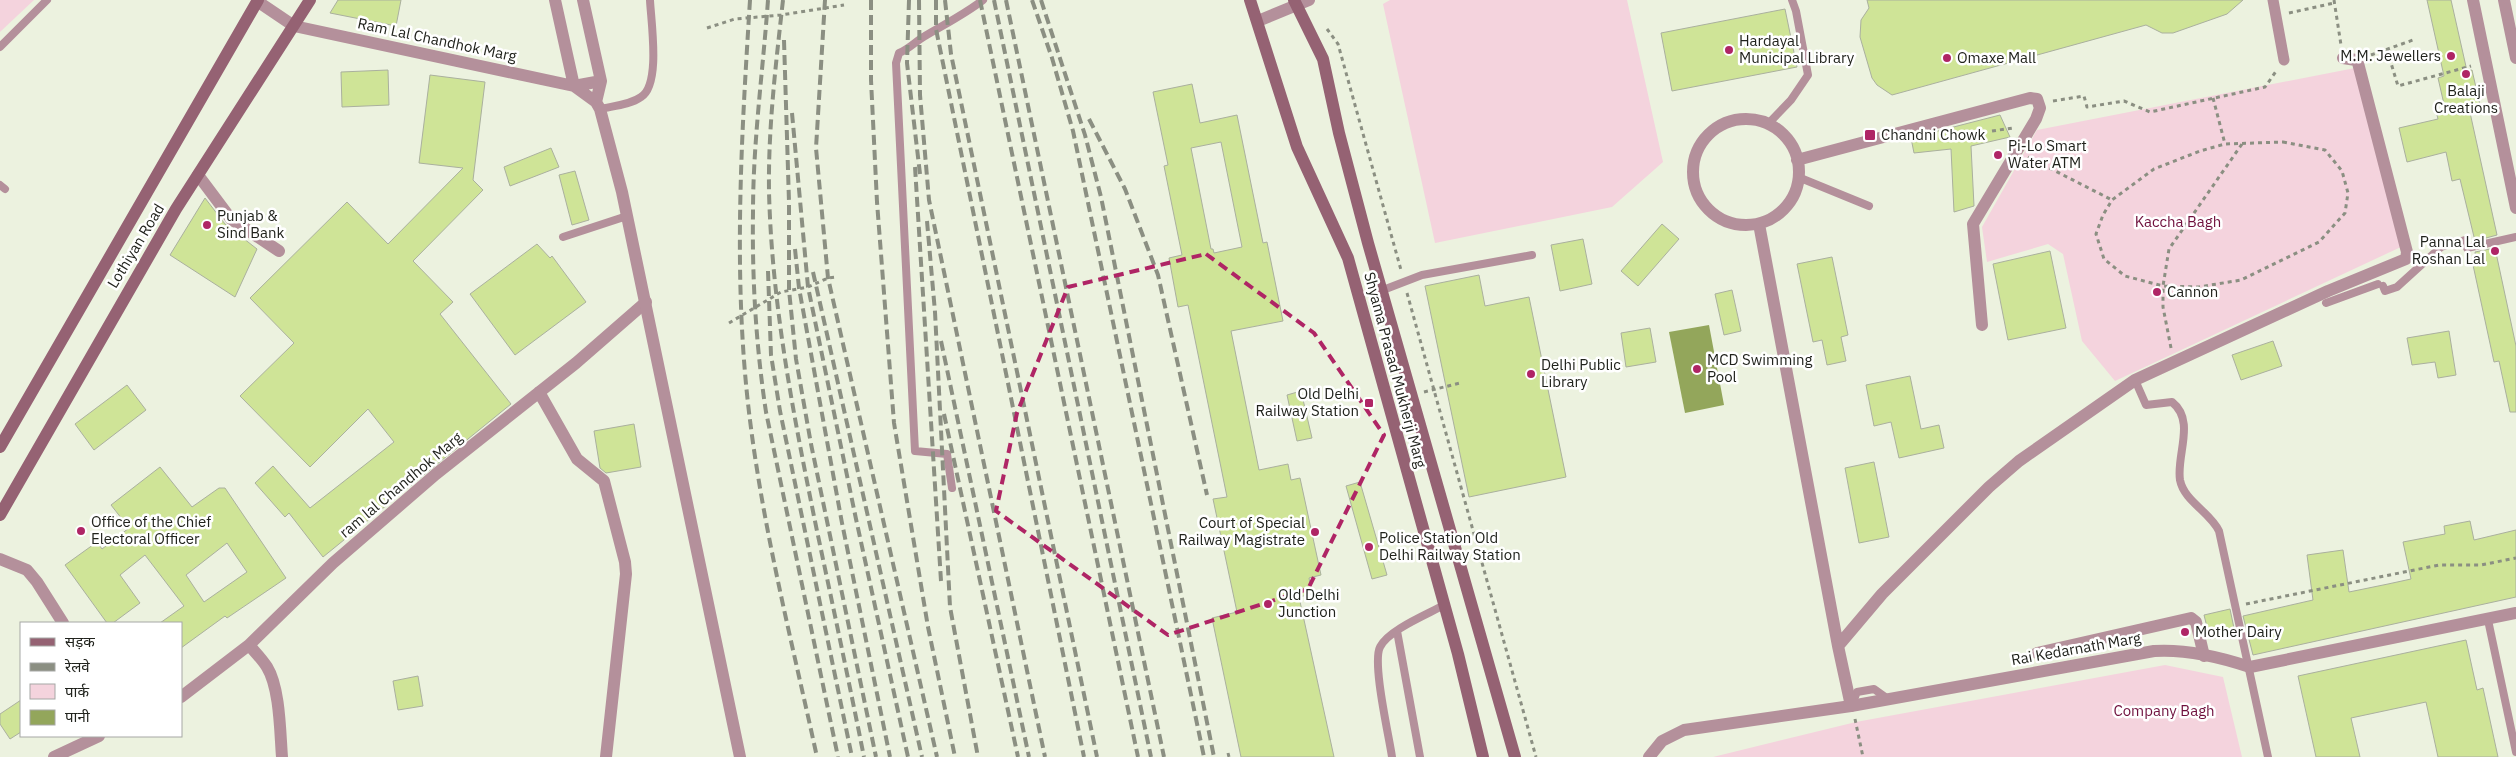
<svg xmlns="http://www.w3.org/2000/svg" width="2516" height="757" font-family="'IBM Plex Sans','Noto Sans Devanagari',sans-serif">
<rect width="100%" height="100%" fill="#ecf2df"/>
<path fill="#f4d3dd" d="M0 0H34L0 32Z
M1390 0H1627L1663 162 1612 207 1435 243 1383 4Z
M2355 68 2403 246 2115 381 2082 341 2063 254 2048 244 1987 262 1982 227 2037 130Z
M2165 665 2223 677 2242 757H1713L1856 722Z"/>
<path fill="#93a65b" d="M1709 325 1724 405 1685 413 1669 332Z"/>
<path fill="#cfe497" stroke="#aab09e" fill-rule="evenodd" d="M338 0H401L396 26 330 13Z
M1867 0H2243L2227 14 2173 33H2162L2146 25 1892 95 1877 85 1872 78 1860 37 1861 20 1869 8Z
M2427 0H2451L2467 71 2472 70 2480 105 2469 108 2497 235 2475 241 2460 179 2452 181 2446 152 2407 162 2399 128 2438 119 2437 115 2446 113 2438 78 2444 76Z
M1785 9 1797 67 1672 91 1661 33Z
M388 70 389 105 342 107 341 72Z
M430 75 485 82 473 180 483 190 413 261 453 302 440 314 511 404 323 557 289 513 285 517 255 483 273 466 310 508 394 442 368 409 310 467 240 396 294 343 250 298 347 202 388 244 463 168 419 163Z
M1192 84 1200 123 1237 115 1263 243 1267 242 1283 321 1231 331 1259 470 1288 464 1291 480 1300 478 1321 575 1309 578 1312 594 1299 597 1334 757H1241L1212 618 1237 612 1213 499 1227 497 1188 305 1178 307 1169 258 1182 255 1164 166 1168 165 1153 92ZM1221 142 1242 247 1214 253 1213 249H1211L1191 148Z
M2000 115 2010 137 1971 146 1974 206 1954 212 1951 149 1914 153 1911 138Z
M551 148 559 167 510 186 504 167Z
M575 171 589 220 572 225 559 175Z
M205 198 225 224 257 249 235 297 170 255Z
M1662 224 1679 239 1638 286 1621 271Z
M1583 239 1592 284 1560 291 1551 245Z
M537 244 550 258 552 256 586 302 515 355 470 294Z
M2495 248 2516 346V412H2510L2499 361 2494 362 2473 265H2477L2475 252Z
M2050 251 2066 328 2008 340 1993 264Z
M1832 257 1848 335 1841 337 1846 361 1827 365 1822 340 1813 342 1797 264Z
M1479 275 1485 306 1529 297 1566 477 1469 497 1425 286Z
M1732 290 1741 331 1724 335 1715 294Z
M1650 328 1656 362 1626 367 1621 333Z
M2449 331 2456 375 2438 378 2435 362 2412 365 2407 338Z
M2273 341 2282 366 2241 380 2232 355Z
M1910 376 1921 429 1939 425 1944 448 1899 458 1891 422 1874 426 1866 385Z
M127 385 146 410 94 450 75 424Z
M1301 391 1312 438 1297 441 1287 395Z
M634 424 641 467 606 473 600 468 594 431Z
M1874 462 1889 537 1859 543 1845 468Z
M160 467 192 507 219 488H225L286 578 227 618 225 616 181 648V623H160L184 606 145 555 120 575 140 603 113 623H107L65 565 97 542 102 549 129 528 111 505ZM227 543 247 572 204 602 186 575Z
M1360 482 1387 575 1372 579 1346 486Z
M2470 521 2474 540 2516 530V597L2253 655 2243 616 2313 600 2307 555 2343 550 2349 592 2388 584 2411 579 2403 542 2445 534 2444 526Z
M2230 609 2235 633 2210 639 2204 615Z
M2466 640 2477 690 2483 688 2498 757H2438L2426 702 2351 718 2360 757H2316L2298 676Z
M418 676 423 706 398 710 393 681Z
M21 700V732L10 739 0 724V714Z"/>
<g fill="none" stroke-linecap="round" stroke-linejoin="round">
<path stroke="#8b8f82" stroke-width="3" stroke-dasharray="4 4" stroke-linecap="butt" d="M2334 0 2341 45
M2289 13 2334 3
M707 28 735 19 781 15 844 5
M1327 29 1338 44 1401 270
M2387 50 2398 86 2471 66
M2371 55 2413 40
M2213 98 2225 144
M2053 101 2084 96 2087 107 2124 101 2150 112 2265 87 2277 70
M1992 131 2013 128
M2283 142 2325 150 2342 171 2348 193 2345 213 2319 242 2241 280 2199 287 2163 286 2125 276 2104 259 2096 234 2103 215 2112 200 2154 169 2200 151 2225 144Z
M2028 157 2112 200
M1407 293 1536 757
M729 323 781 292 808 287 828 278 837 277
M2171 348 2163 307V286L2169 249 2242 144
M1424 392 1460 383
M2246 604 2439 565H2481L2516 558
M1855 719 1863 757
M1228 753 1229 757"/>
<path stroke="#b4909b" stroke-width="8" d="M0 47 47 0
M600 109C612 106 630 105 641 97 661 85 651 22 650 0
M1768 124 1791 100 1808 75 1796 11 1792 0
M1798 177 1869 206
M0 185 5 189
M563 237 627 216
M2383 286 2385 291 2397 287 2441 247 2465 240 2467 248 2516 237
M1383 290 1422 275 1532 255
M2326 303 2378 284
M2135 380 2146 405 2172 402C2196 421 2176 455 2180 480 2184 501 2210 512 2219 531L2268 757
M952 488 947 454 915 451 896 63 899 53C909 49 916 41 925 36 945 24 965 14 983 0
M2488 620 2516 752
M1397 631 1420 757
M1852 704 1857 692 1874 689 1888 699
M1392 757C1389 736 1372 663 1380 647 1388 630 1428 614 1444 605"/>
<path stroke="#b4909b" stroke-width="11" d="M2273 0 2284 60"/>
<path stroke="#b4909b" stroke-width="12" d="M1258 21 1309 0
M1693 172a53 53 0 1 1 106 0a53 53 0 1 1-106 0Z
M1797 160 2030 98 2037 99 2040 108 2036 119 1973 224 1982 325
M198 175 231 219 279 251
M1759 224 1838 646 1851 706
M539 392 577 459 604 481 625 562 626 574 606 757
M0 559 27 570 37 582 63 623
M249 645C255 652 262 659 267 667 280 688 280 732 282 757
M1838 646 1882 594 1989 487 2019 461 2135 380 2328 291 2406 259 2407 252 2358 63 2356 60 2343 58
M2037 653 2191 618 2196 622 2204 656
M181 697 249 645 333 563 436 474 576 363 646 302
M54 757 99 736"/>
<path stroke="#b4909b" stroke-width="12" d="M555 0 574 86 596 102 600 109 622 192 740 757
M583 0 601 81 596 102
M2473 0 2516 208
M2504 0 2516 58
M257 1 294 26 574 86 601 81
M1649 757 1662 741 1684 730 1851 706 2154 651C2185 649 2220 657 2250 667L2516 613"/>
<path stroke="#956273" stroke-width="12" d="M1250 0 1297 147 1348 258 1458 654 1483 757
M1294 0 1323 59 1339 133 1368 243 1515 757
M0 447 258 0
M0 515 176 209 310 0"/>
<path stroke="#8b8f82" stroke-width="4" stroke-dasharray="10 5" stroke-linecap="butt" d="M750 0C742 128 734 256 746 384 758 510 790 633 817 757
M768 0C763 70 753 142 753 212 752 279 756 346 766 412L838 757
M783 0C776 63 768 128 769 192 772 307 794 418 817 531 833 606 849 682 864 757
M825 0 816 148 828 278 937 757
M871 0V80L877 202 894 423 928 627 955 757
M909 0 907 63 920 174
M919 0 920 95 929 200 1045 757
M936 0V29L1084 757
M945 0 951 54 1097 757
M980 0 1138 757
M994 0 1151 757
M1006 0 1164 757
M1032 0 1052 58 1073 131 1204 757
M1041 0 1085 135 1101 197 1214 757
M784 40 789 202V290L796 359 811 444 876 757
M792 113 808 287 856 519 908 757
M1089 119 1125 189 1158 275 1207 495
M915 167 941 581
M927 221 935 312 950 607 978 757
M795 249 799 288 842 523 890 757
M768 271 771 355 780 411 852 757
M813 272 922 757
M941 341 1029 757
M944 414 1018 757"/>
</g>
<path fill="none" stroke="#af2565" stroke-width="4" stroke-dasharray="10 6" stroke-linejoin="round" d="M1206 254 1314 333 1384 435 1308 589 1168 635 996 511 1017 413 1068 287Z"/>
<g fill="#af2565" stroke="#fff" stroke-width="2">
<circle cx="1729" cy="50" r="5"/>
<circle cx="2451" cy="56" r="5"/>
<circle cx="1947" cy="58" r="5"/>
<circle cx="2466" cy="74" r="5"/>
<rect x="1864" y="129" width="12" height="12" rx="2.5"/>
<circle cx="1998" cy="155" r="5"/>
<circle cx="207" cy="225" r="5"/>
<circle cx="2495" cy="251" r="5"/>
<circle cx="2157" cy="292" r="5"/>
<circle cx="1697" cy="369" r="5"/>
<circle cx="1531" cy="374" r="5"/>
<rect x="1364" y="398" width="10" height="10" rx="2.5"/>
<circle cx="81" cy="531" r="5"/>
<circle cx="1315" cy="532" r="5"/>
<circle cx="1369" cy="547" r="5"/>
<circle cx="1268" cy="604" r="5"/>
<circle cx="2185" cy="632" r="5"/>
</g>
<g text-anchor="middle" stroke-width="5" stroke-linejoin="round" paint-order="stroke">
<g font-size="15" fill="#21231d" stroke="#fff">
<text transform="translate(437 40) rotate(12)" y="5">Ram Lal Chandhok Marg</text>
<text transform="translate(136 246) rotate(-59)" y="5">Lothiyan Road</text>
<text transform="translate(1395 370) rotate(75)" y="5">Shyama Prasad Mukherji Marg</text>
<text transform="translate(401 485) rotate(-40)" y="5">ram lal Chandhok Marg</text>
<text transform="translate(2076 649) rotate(-10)" y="5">Rai Kedarnath Marg</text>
</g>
<g font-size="15" fill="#21231d" stroke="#fff" text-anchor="start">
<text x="1739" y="46">Hardayal<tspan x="1739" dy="17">Municipal Library</tspan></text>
<text x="2441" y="61" text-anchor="end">M.M. Jewellers</text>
<text x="1957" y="63">Omaxe Mall</text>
<text x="2466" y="96" text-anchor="middle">Balaji<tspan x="2466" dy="17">Creations</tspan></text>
<text x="1881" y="140">Chandni Chowk</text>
<text x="2008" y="151">Pi-Lo Smart<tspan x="2008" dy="17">Water ATM</tspan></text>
<text x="217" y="221">Punjab &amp;<tspan x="217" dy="17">Sind Bank</tspan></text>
<text x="2485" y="247" text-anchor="end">Panna Lal<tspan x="2485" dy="17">Roshan Lal</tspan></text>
<text x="2167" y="297">Cannon</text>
<text x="1707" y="365">MCD Swimming<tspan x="1707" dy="17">Pool</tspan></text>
<text x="1541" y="370">Delhi Public<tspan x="1541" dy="17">Library</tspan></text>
<text x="1359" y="399" text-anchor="end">Old Delhi<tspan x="1359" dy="17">Railway Station</tspan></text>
<text x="91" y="527">Office of the Chief<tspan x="91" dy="17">Electoral Officer</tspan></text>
<text x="1305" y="528" text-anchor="end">Court of Special<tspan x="1305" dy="17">Railway Magistrate</tspan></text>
<text x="1379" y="543">Police Station Old<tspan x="1379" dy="17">Delhi Railway Station</tspan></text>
<text x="1278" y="600">Old Delhi<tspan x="1278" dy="17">Junction</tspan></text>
<text x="2195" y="637">Mother Dairy</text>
</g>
<g font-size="15" fill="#6f103d" stroke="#fff">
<text x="2178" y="227">Kaccha Bagh</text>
<text x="2164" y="716">Company Bagh</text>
</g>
</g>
<rect x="20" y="622" width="162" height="115" fill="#ffffff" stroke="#a6a7a5"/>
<rect x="30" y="638" width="25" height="8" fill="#956273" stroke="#a6a7a5"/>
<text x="65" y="647" font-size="15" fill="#21231d">सड़क</text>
<rect x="30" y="663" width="25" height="8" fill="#8b8f82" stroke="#a6a7a5"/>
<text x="65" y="672" font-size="15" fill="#21231d">रेलवे</text>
<rect x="30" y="684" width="25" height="15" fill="#f4d3dd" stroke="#a6a7a5"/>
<text x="65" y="697" font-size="15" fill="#21231d">पार्क</text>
<rect x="30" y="710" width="25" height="15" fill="#93a65b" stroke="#a6a7a5"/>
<text x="65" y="722" font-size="15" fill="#21231d">पानी</text>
</svg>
